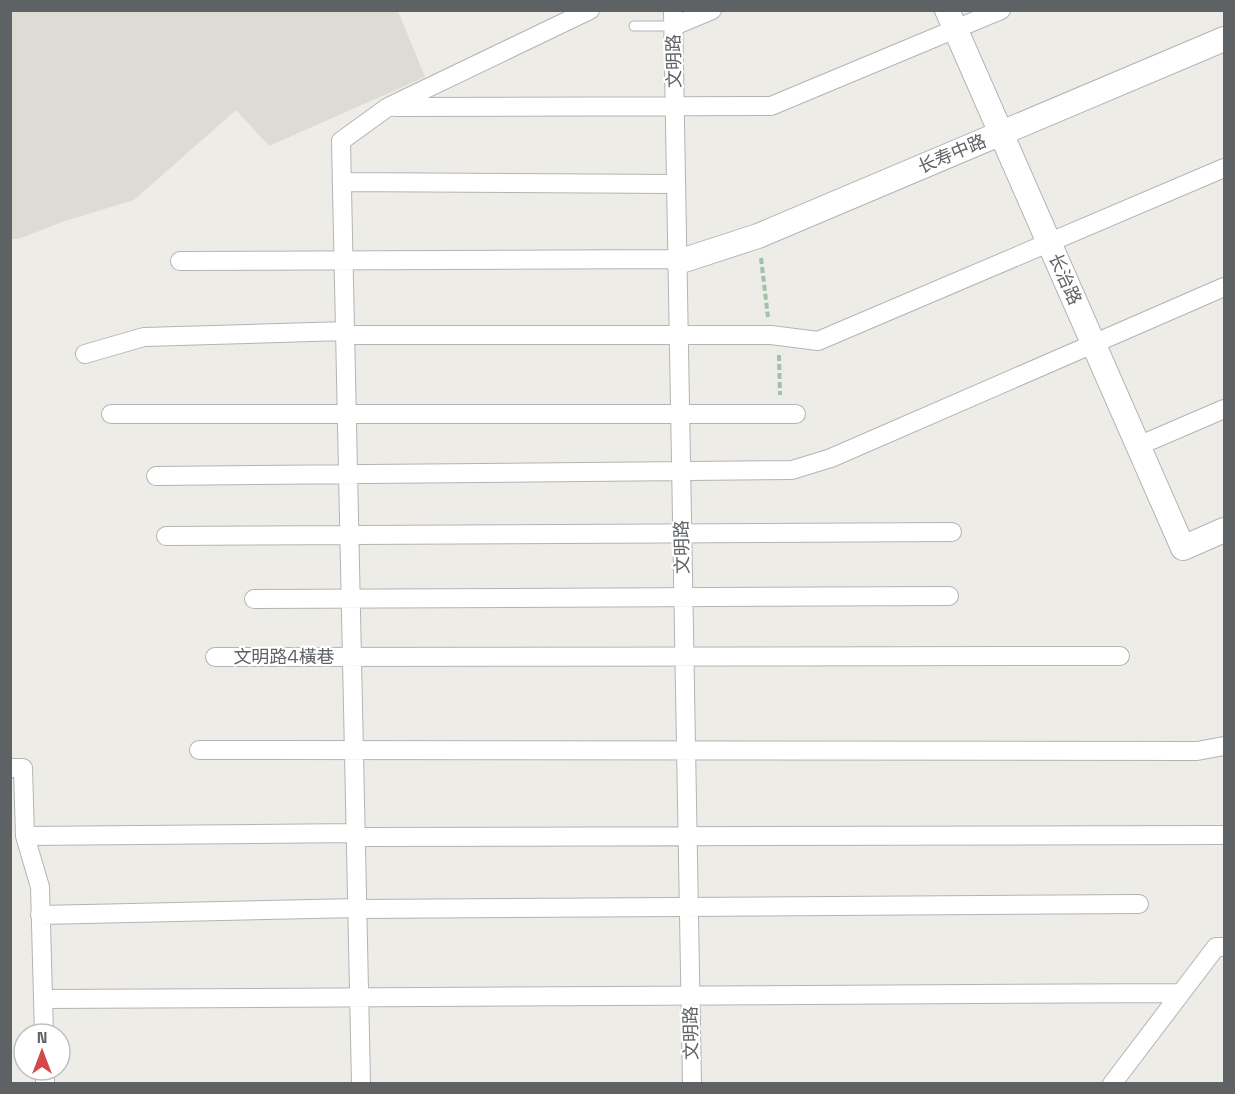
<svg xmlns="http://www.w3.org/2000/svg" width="1235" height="1094" font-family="'Space Grotesk','Noto Sans SC',sans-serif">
<rect width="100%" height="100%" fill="#eeece7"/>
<path fill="#dedbd5" d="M10 11H398L425 77 269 146 236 110 134 200 62 222 19 239H11Z"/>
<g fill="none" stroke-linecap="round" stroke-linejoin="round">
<defs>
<path id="lane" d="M634 26H674"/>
<path id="street" d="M673 10 692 1084
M674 26 712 10
M395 107 771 106 1001 10
M342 182 676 184
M180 261 678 259
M345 335H771L818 341 1224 168
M85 354 144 337 345 331
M111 414H796
M1138 446 1224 409
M156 476 792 470 831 458 1224 287
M166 536 952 532
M254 599 949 596
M215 657 1120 656
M199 750 1197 751 1224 746
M10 768H23L25 836 40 887 44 1034
M25 836 356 833
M356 837 1224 835
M358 909 1139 904
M40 915 358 908
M43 999 1181 993
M45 1070V1084
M361 1084 341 141 388 107 590 10
M1112 1084 1216 947H1224"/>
<path id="secondary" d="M947 10 1183 548 1224 530
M678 262 758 236 1224 39"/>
</defs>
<use href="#lane" stroke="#b2b4b7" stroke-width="11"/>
<use href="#street" stroke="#b2b4b7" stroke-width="20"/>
<use href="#secondary" stroke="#b1b4b7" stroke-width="26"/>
<path stroke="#a1c2a7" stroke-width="4" stroke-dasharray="6 3" stroke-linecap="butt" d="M761 258 768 317
M779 355 780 395"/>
<use href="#lane" stroke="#fff" stroke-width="9"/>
<use href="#street" stroke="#fff" stroke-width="18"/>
<use href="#secondary" stroke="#fff" stroke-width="24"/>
</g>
<g text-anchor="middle" stroke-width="4.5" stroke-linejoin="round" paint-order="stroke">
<g font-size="18" fill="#5e6265" stroke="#fff">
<text transform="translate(674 61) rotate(-91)" y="6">文明路</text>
<text transform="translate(952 154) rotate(-23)" y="6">长寿中路</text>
<text transform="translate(1065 279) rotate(66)" y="6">长治路</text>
<text transform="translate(682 547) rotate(-91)" y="6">文明路</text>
<text x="284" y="663">文明路4橫巷</text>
<text transform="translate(691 1033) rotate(-91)" y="6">文明路</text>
</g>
</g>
<rect width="1235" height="1094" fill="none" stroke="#5e6265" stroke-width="24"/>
<g transform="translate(42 1052)"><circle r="28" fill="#ffffff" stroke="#bfc0c1" stroke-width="1.5"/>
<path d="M0-4.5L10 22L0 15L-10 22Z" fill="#d34849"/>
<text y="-9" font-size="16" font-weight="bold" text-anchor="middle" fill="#5e6265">N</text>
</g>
</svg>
